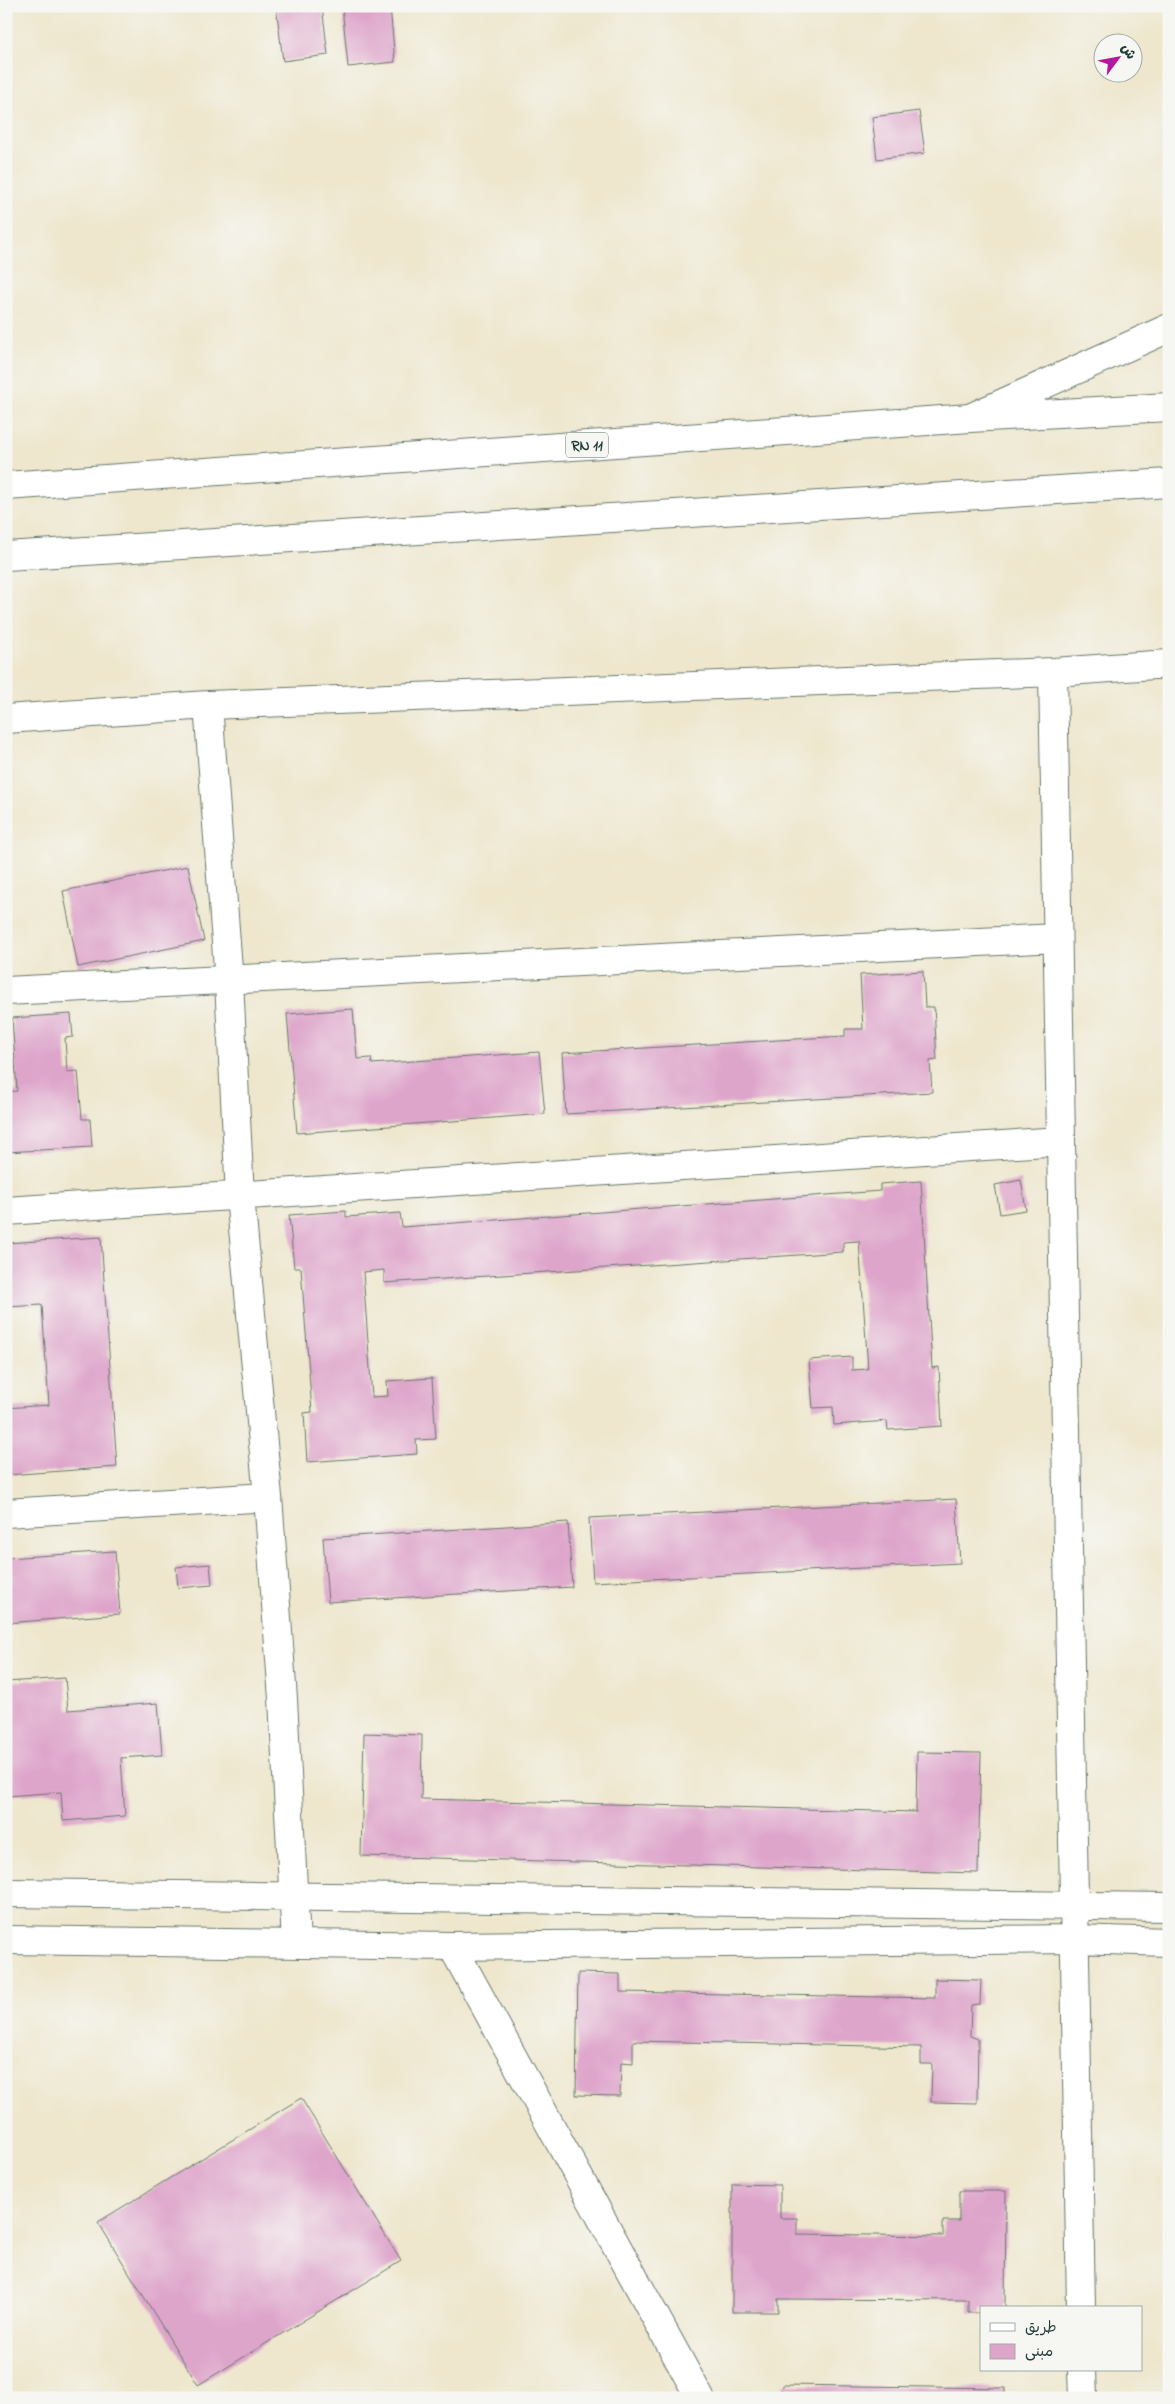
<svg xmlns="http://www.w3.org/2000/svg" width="1175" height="2404" font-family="'Indie Flower','Playpen Sans Arabic',sans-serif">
<rect width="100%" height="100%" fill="#f6f6f2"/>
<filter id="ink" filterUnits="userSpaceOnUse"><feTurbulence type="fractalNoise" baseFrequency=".02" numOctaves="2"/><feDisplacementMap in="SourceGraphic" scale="10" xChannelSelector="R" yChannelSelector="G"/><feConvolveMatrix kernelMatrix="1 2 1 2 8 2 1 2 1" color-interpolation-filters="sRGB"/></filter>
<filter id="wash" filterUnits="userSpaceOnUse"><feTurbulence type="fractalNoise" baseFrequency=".0096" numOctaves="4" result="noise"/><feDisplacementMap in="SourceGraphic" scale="20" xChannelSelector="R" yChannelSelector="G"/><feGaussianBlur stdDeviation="1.12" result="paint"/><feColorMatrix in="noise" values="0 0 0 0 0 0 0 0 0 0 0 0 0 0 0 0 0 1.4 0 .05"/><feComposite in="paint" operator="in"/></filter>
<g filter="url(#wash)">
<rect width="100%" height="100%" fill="#eee7ce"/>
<g id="blocks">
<path fill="#dea5cb" d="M276 6H322L328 55 283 61Z
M342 6H390L395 62 348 67Z
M919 111 925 153 877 159 872 117Z
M188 866 204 941 78 967 63 891Z
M923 971 925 1007H934L937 1060 930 1061 932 1092 566 1114 562 1053 845 1036V1029H863L860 975Z
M353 1009 357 1059 371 1058 372 1064 539 1052 545 1114 297 1133 287 1014Z
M71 1014 73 1037 65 1038 67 1072 78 1071 82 1119H90L92 1147 6 1152V1092L17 1091 12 1018Z
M1021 1180 1026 1210 1000 1214 995 1185Z
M921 1181 932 1368 939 1367 942 1426 888 1430 887 1421 834 1425 833 1407 813 1408 809 1360 852 1357V1370L868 1369 859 1241 843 1242V1252L384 1283V1270L363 1272 372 1397 388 1396 387 1381 432 1378 436 1439 416 1440 417 1454 307 1462 304 1413 312 1412 301 1268H294L289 1215 346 1211V1217L400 1213 402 1227 880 1191V1184Z
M101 1237 117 1467 7 1475 6 1408 49 1405 42 1305 6 1307V1243Z
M956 1499 960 1563 593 1582 589 1518Z
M568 1522 572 1587 328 1602 323 1538Z
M115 1551 120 1614 6 1623V1558Z
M210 1564 212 1585 178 1588 176 1567Z
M65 1678 68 1710 158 1703 162 1755 121 1758 125 1816 63 1821 61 1792 6 1796V1682Z
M364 1733 422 1735 421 1799 916 1812 917 1752 981 1753 978 1873 361 1856Z
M578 1973 620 1974V1992L935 1998V1979L981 1980 980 2004 971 2005 970 2036 978 2039 977 2103 931 2102 932 2064H921V2047L633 2041V2063L621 2062 620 2096 576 2095Z
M301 2098 401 2261 198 2385 98 2222Z
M732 2184 780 2185V2218H797V2234L943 2236V2221H959V2191H1006L1005 2308H981V2313H968V2300L778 2299V2312H732Z
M783 2385 1005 2388V2398H765V2392H782Z"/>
</g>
</g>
<g filter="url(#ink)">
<use href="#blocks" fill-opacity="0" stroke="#67786a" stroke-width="1"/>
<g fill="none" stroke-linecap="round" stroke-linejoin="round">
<defs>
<path id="minor" d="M972 417 1169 328
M1053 672 1081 2308
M208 705 229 982 240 1196 268 1497 283 1699 296 1943
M6 719 208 705 1053 672 1169 664
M6 991 1057 938
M6 1211 1061 1141
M6 1513 268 1497
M6 1893 1169 1907
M6 1940 452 1946 1074 1939 1169 1942
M452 1946 700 2398
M1082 2370 1083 2398"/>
<path id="highway" d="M6 486 970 418 1169 407
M6 556 1169 483"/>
</defs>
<use href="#minor" stroke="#67786a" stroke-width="30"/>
<use href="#highway" stroke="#67786a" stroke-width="30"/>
<use href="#minor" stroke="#fff" stroke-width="28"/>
<use href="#highway" stroke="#fff" stroke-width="28"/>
</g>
</g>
<g text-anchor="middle" stroke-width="5" stroke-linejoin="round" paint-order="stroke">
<rect fill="#f6f6f2" stroke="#60746d" stroke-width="1" x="566" y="432.5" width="42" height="25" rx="4"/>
<g font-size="15" font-weight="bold" fill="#1f3d34">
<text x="587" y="450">RN 11</text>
</g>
</g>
<rect width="1175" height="2404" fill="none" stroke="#f6f6f2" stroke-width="25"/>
<rect x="980" y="2306" width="162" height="65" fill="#f6f6f2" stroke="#a0aca6"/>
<rect x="990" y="2323" width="25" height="8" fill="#ffffff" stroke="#a0aca6"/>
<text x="1025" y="2332" font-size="15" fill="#1f3d34">طريق</text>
<rect x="990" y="2344" width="25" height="15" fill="#dea5cb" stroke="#a0aca6"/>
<text x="1025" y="2356" font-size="15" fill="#1f3d34">مبنى</text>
<g transform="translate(1118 58) rotate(58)"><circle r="24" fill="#f6f6f2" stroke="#a0aca6"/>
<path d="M0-4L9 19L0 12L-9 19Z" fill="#b5179e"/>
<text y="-8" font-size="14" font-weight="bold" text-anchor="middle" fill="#1f3d34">ش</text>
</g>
</svg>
